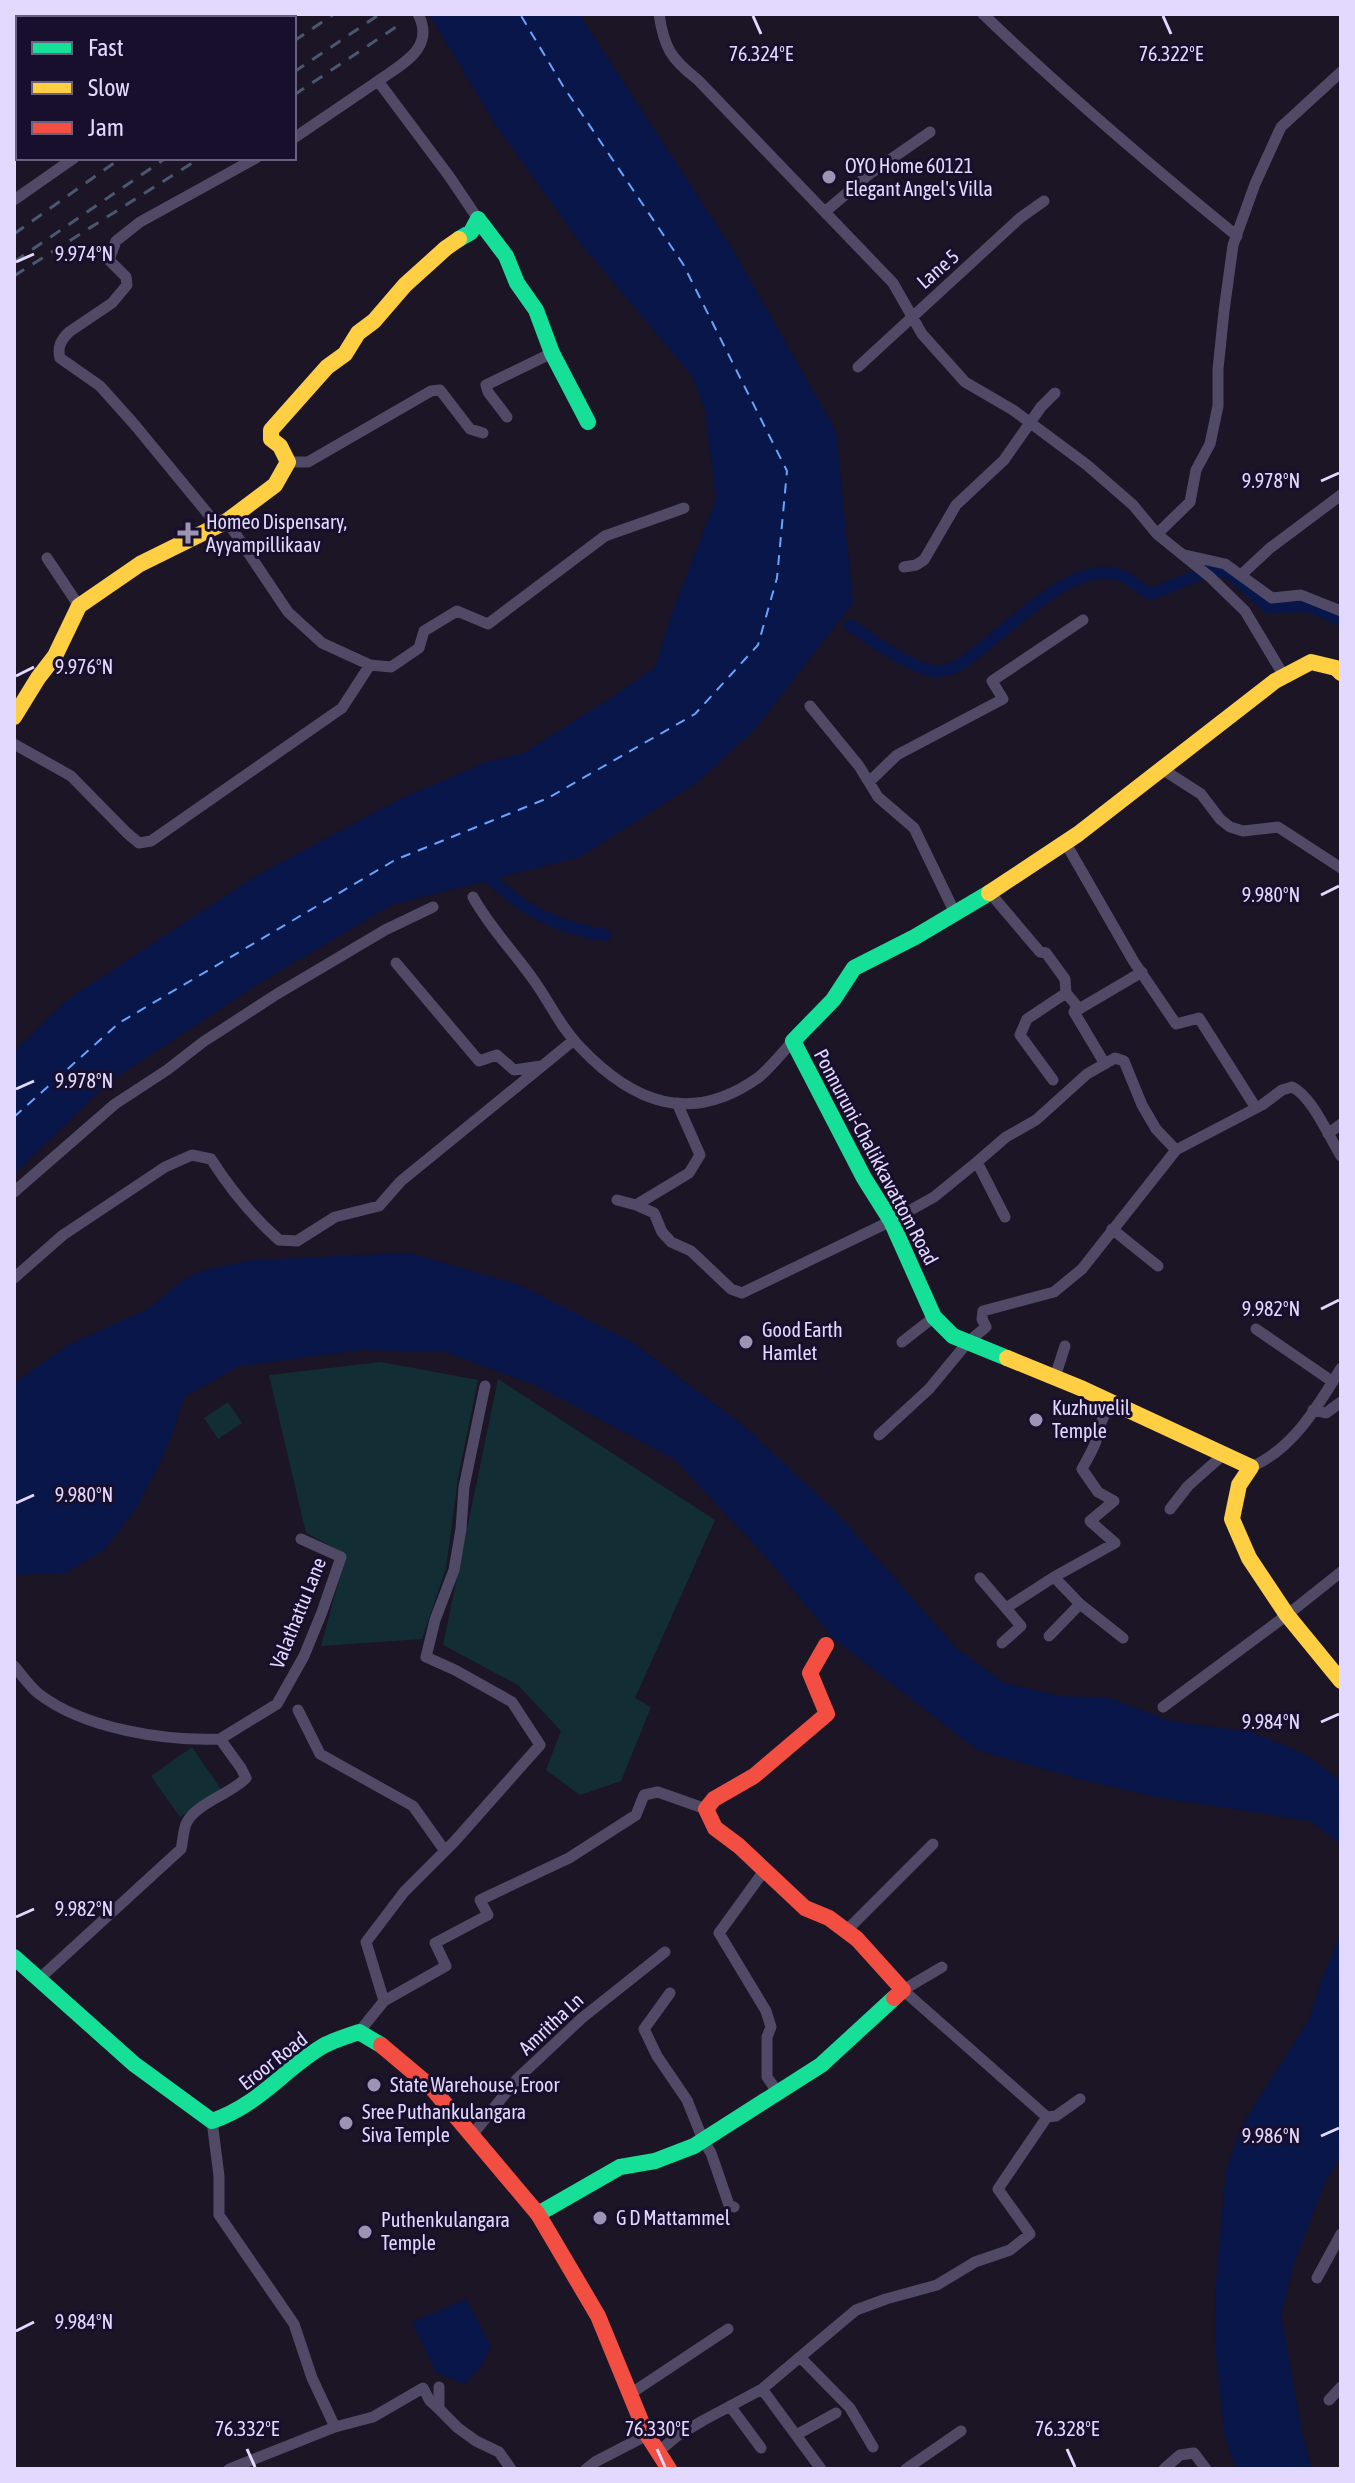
<svg xmlns="http://www.w3.org/2000/svg" width="1355" height="2483" font-family="'Asap Condensed',sans-serif">
<rect width="100%" height="100%" fill="#1b1526"/>
<path fill="#122e34" d="M381 1362 478 1380 458 1478 446 1568 422 1639 321 1646 346 1554 306 1533 269 1375Z
M498 1379 715 1520 635 1698 651 1707 621 1781 580 1795 546 1770 561 1731 518 1685 443 1645Z
M228 1402 242 1423 218 1439 204 1418Z
M192 1747 221 1789 180 1817 151 1776Z"/>
<path fill="#091649" d="M429 14H579L733 250 836 431 853 603 756 728 698 782 580 857 391 905 252 988 108 1083 14 1174V1052L68 999 257 875 400 799 487 762 522 754 612 697 655 667 672 613 716 499 705 411 692 376 581 244 495 124Z
M409 1253 520 1285 632 1342 744 1426 836 1512 956 1648 1004 1683 1060 1696 1109 1698 1171 1721 1251 1732 1303 1753 1341 1781V1844L1310 1821 1156 1797 1083 1780 977 1750 834 1639 766 1557 674 1459 537 1386 445 1352 362 1350 240 1366 184 1397 172 1435 155 1473 135 1510 104 1550 65 1573 14 1575V1383L68 1345 150 1308 182 1280 205 1270 253 1260Z
M1341 1932V2156L1325 2182 1293 2266 1281 2315 1303 2438 1312 2469H1236L1225 2438 1216 2355 1215 2293 1226 2169 1242 2125 1309 2019 1322 1979Z
M466 2299 491 2346 481 2366 465 2384 436 2373 412 2322Z"/>
<g fill="none" stroke-linecap="round" stroke-linejoin="round">
<path stroke="#091649" stroke-width="12" d="M850 625C870 639 914 671 937 671 955 671 967 660 980 649 1016 623 1075 557 1123 576 1132 580 1141 589 1149 594 1169 590 1211 563 1228 573 1243 582 1255 597 1268 607L1308 606 1341 620
M488 876C522 910 558 928 605 935"/>
<path stroke="#67a3ff" stroke-width="2" stroke-dasharray="10 8" stroke-linecap="butt" d="M14 1117 119 1023 395 860 548 798 695 714 758 645 777 578 787 471 683 264 563 86 520 14"/>
<path stroke="#504a67" stroke-width="11" d="M244 14 248 18
M659 14C664 48 671 59 698 80L893 283 922 334 965 382 1013 410 1087 465 1133 505 1157 534
M983 14C1064 92 1150 165 1237 236
M276 18 281 14
M378 81C402 64 436 48 418 14
M294 138 378 81 449 176 478 219
M14 200 74 158
M826 211 868 175 930 132
M858 367 1020 218 1044 201
M507 417 488 392 486 385 552 353
M288 462H308L431 391 440 390 470 429 483 433
M227 521 288 612 322 643 370 665 391 667 419 648 424 631 457 611 488 624 605 536 684 508
M218 526 134 424 100 386 60 358C57 347 61 340 69 332L112 303 127 285 126 277 109 260 116 241 140 222 256 158
M1185 555 1225 564 1272 598 1301 595 1341 611
M47 558 79 606
M904 567 916 565 924 560 956 505 1004 460 1041 407 1055 393
M1241 575 1270 548 1341 495
M1284 676 1245 611 1210 577 1157 534 1190 502 1196 470 1210 444 1218 406V369L1224 311 1233 245 1255 184 1281 127 1341 72
M810 706 859 766 878 797 914 828 955 913
M14 744 71 776 127 833 139 843 151 841 342 708 370 665
M1162 769 1201 794 1220 819 1230 827 1243 831 1278 827 1341 868
M869 782 897 755 1003 699 992 681 1083 620
M1065 842 1134 962 1176 1024 1199 1018 1256 1108
M990 893 1040 952 1046 953 1065 979 1066 993
M473 897C490 928 515 953 535 982 550 1003 561 1028 580 1047 633 1103 691 1126 759 1077 771 1067 782 1053 793 1041
M396 963 479 1061 497 1055 514 1070 541 1066
M1074 1012 1142 972
M1053 1080 1020 1035 1027 1019 1066 993 1077 1006 1074 1012 1105 1064
M1328 1134 1341 1124
M14 1192 115 1104 167 1070 203 1042 277 994 385 930 433 907
M617 1200 636 1205 654 1213 662 1232 671 1242 691 1251 731 1289 742 1293 891 1221 934 1197 977 1162
M636 1205 689 1173 700 1155 677 1103
M1005 1217 977 1162 1006 1137 1036 1120 1087 1074 1115 1058 1124 1061 1142 1105 1156 1129 1176 1150
M1112 1229 1158 1266
M14 1278 63 1235 165 1167 192 1155 211 1159C229 1187 254 1218 279 1240L297 1241 335 1217 379 1206 401 1181 574 1040
M1256 1329 1333 1382
M902 1342 934 1317
M1055 1377 1065 1346
M1313 1410 1326 1413 1341 1402
M879 1435 929 1389 968 1342 986 1327 982 1319 983 1311 1054 1292 1082 1269 1176 1150 1262 1105 1282 1090 1292 1087C1312 1096 1329 1137 1341 1156
M1251 1467C1293 1449 1318 1406 1341 1368
M1170 1509 1188 1486 1224 1454
M980 1578 1021 1626 1002 1643
M1080 1604 1123 1638
M1006 1608 1054 1577
M1049 1636 1080 1604 1054 1577 1115 1543 1090 1521 1114 1501 1098 1492 1082 1469C1087 1459 1094 1449 1097 1438 1103 1420 1098 1420 1115 1404
M14 1666C22 1675 30 1687 39 1694 85 1729 164 1741 220 1739L241 1768 246 1778C231 1794 194 1804 186 1824 183 1832 183 1841 181 1849L39 1979
M1163 1707 1287 1615 1341 1572
M298 1710 320 1754 413 1806 445 1851
M220 1739 277 1704 304 1656 322 1612 341 1557 301 1539
M764 1871 719 1933 766 2011 771 2027 767 2037V2077L779 2094
M846 1931 933 1844
M942 1967 903 1990 1047 2117 1056 2116 1080 2099
M670 1993 644 2029 657 2056 687 2100 703 2140 711 2153 729 2205 734 2207
M384 2001 446 1966 435 1943 488 1915 480 1900 569 1858 636 1815 644 1795 658 1792 706 1809
M359 2032 384 2001 366 1942 404 1892 454 1842 540 1745 512 1702 455 1670 426 1657 435 1620 454 1570 461 1529 464 1487 485 1386
M212 2121 219 2176V2215L294 2324 312 2378 335 2427 229 2469
M473 2134 517 2079 582 2018 665 1952
M1317 2278 1341 2234
M800 2357 850 2408 873 2447
M439 2387V2409L458 2428 476 2441 499 2452 511 2469
M762 2389 821 2469
M630 2394 728 2329
M1329 2400 1341 2387
M730 2406 761 2448
M335 2427 373 2417 423 2388 430 2401 439 2409
M796 2435 836 2413
M658 2452 677 2436 704 2420 762 2389 856 2310 886 2299 937 2285 975 2262 1010 2250 1030 2234 998 2189 1047 2117
M586 2469 595 2462 647 2435
M906 2469 961 2431
M1164 2469 1180 2455 1194 2453 1206 2469"/>
<path stroke="#16e098" stroke-width="16" d="M459 239 471 232 478 219 506 256 517 283 536 310 552 353 588 422
M989 893 915 937 854 968 833 1000 793 1041 864 1178 891 1221 934 1317 953 1336 1007 1358
M14 1957 134 2064 212 2121C259 2105 283 2070 323 2046 334 2040 347 2036 359 2032L381 2045
M538 2214 620 2167 655 2161 694 2146 821 2065 894 1998"/>
<path stroke="#ffcf43" stroke-width="16" d="M14 717 38 678 55 656 79 606 140 564 227 521 275 485 288 462 280 446 271 439V430L327 367 345 354 358 333 374 321 405 285 446 248 459 239
M989 893 1078 834 1275 681 1311 662 1336 668 1341 673
M1007 1358 1083 1389 1251 1467 1239 1485 1232 1519 1249 1558 1287 1615 1341 1681"/>
<path stroke="#f24e42" stroke-width="16" d="M826 1645 810 1673 827 1714 754 1776 714 1799 706 1809 715 1828 739 1846 805 1908 829 1918 857 1939 903 1990 894 1998
M381 2045 431 2087 538 2214 598 2316 646 2433 669 2469"/>
<path stroke="#495871" stroke-width="3" stroke-dasharray="12 10" stroke-linecap="butt" d="M294 41 334 14
M294 72 380 14
M294 95 402 23
M14 234 121 158
M14 262 166 158
M14 276 200 158"/>
</g>
<path fill="none" stroke="#e3d9ff" stroke-width="3" d="M753 16 761 34M1163 16 1171 34M16 262 34 254M1321 481 1339 473M16 676 34 667M1321 895 1339 886M16 1089 34 1081M1321 1309 1339 1300M16 1503 34 1495M1321 1722 1339 1714M16 1917 34 1909M1321 2136 1339 2128M16 2331 34 2322M247 2449 255 2467M657 2449 665 2467M1067 2449 1075 2467"/>
<g fill="#9d94b3" stroke="#180f2c" stroke-width="3">
<circle cx="829" cy="177" r="8"/>
<path d="M184 521h8v8h8v8h-8v8h-8v-8h-8v-8h8z"/>
<circle cx="746" cy="1342" r="8"/>
<circle cx="1036" cy="1420" r="8"/>
<circle cx="374" cy="2085" r="8"/>
<circle cx="346" cy="2123" r="8"/>
<circle cx="600" cy="2218" r="8"/>
<circle cx="365" cy="2232" r="8"/>
</g>
<g text-anchor="middle" stroke-width="6" stroke-linejoin="round" paint-order="stroke">
<g font-size="20" fill="#e3d9ff" stroke="#180f2c" text-anchor="start">
<text x="845" y="173">OYO Home 60121<tspan x="845" dy="23">Elegant Angel's Villa</tspan></text>
<text x="206" y="529">Homeo Dispensary,<tspan x="206" dy="23">Ayyampillikaav</tspan></text>
<text x="762" y="1337">Good Earth<tspan x="762" dy="23">Hamlet</tspan></text>
<text x="1052" y="1415">Kuzhuvelil<tspan x="1052" dy="23">Temple</tspan></text>
<text x="390" y="2092">State Warehouse, Eroor</text>
<text x="362" y="2119">Sree Puthankulangara<tspan x="362" dy="23">Siva Temple</tspan></text>
<text x="616" y="2225">G D Mattammel</text>
<text x="381" y="2227">Puthenkulangara<tspan x="381" dy="23">Temple</tspan></text>
</g>
<g font-size="20" fill="#e3d9ff" stroke="#180f2c">
<text transform="translate(938 269) rotate(-41)" y="7">Lane 5</text>
<text transform="translate(876 1157) rotate(62)" y="7">Ponnuruni-Chalikkavattom Road</text>
<text transform="translate(298 1613) rotate(-68)" y="7">Valathattu Lane</text>
<text transform="translate(551 2024) rotate(-43)" y="7">Amritha Ln</text>
<text transform="translate(273 2061) rotate(-38)" y="7">Eroor Road</text>
</g>
</g>
<g font-size="20" text-anchor="middle" fill="#e3d9ff" stroke="#180f2c" stroke-width="6" stroke-linejoin="round" paint-order="stroke">
<text x="761" y="61">76.324°E</text>
<text x="1171" y="61">76.322°E</text>
<text x="84" y="261">9.974°N</text>
<text x="1271" y="488">9.978°N</text>
<text x="84" y="674">9.976°N</text>
<text x="1271" y="902">9.980°N</text>
<text x="84" y="1088">9.978°N</text>
<text x="1271" y="1316">9.982°N</text>
<text x="84" y="1502">9.980°N</text>
<text x="1271" y="1729">9.984°N</text>
<text x="84" y="1916">9.982°N</text>
<text x="1271" y="2143">9.986°N</text>
<text x="84" y="2329">9.984°N</text>
<text x="247" y="2436">76.332°E</text>
<text x="657" y="2436">76.330°E</text>
<text x="1067" y="2436">76.328°E</text>
</g>
<rect width="1355" height="2483" fill="none" stroke="#e3d9ff" stroke-width="32"/>
<rect x="16" y="16" width="280" height="144" fill="#180f2c" stroke="#696080" stroke-width="2"/>
<rect x="32" y="42" width="40" height="12" fill="#16e098" stroke="#696080" stroke-width="2"/>
<text x="88" y="56" font-size="24" fill="#e3d9ff">Fast</text>
<rect x="32" y="82" width="40" height="12" fill="#ffcf43" stroke="#696080" stroke-width="2"/>
<text x="88" y="96" font-size="24" fill="#e3d9ff">Slow</text>
<rect x="32" y="122" width="40" height="12" fill="#f24e42" stroke="#696080" stroke-width="2"/>
<text x="88" y="136" font-size="24" fill="#e3d9ff">Jam</text>
</svg>
